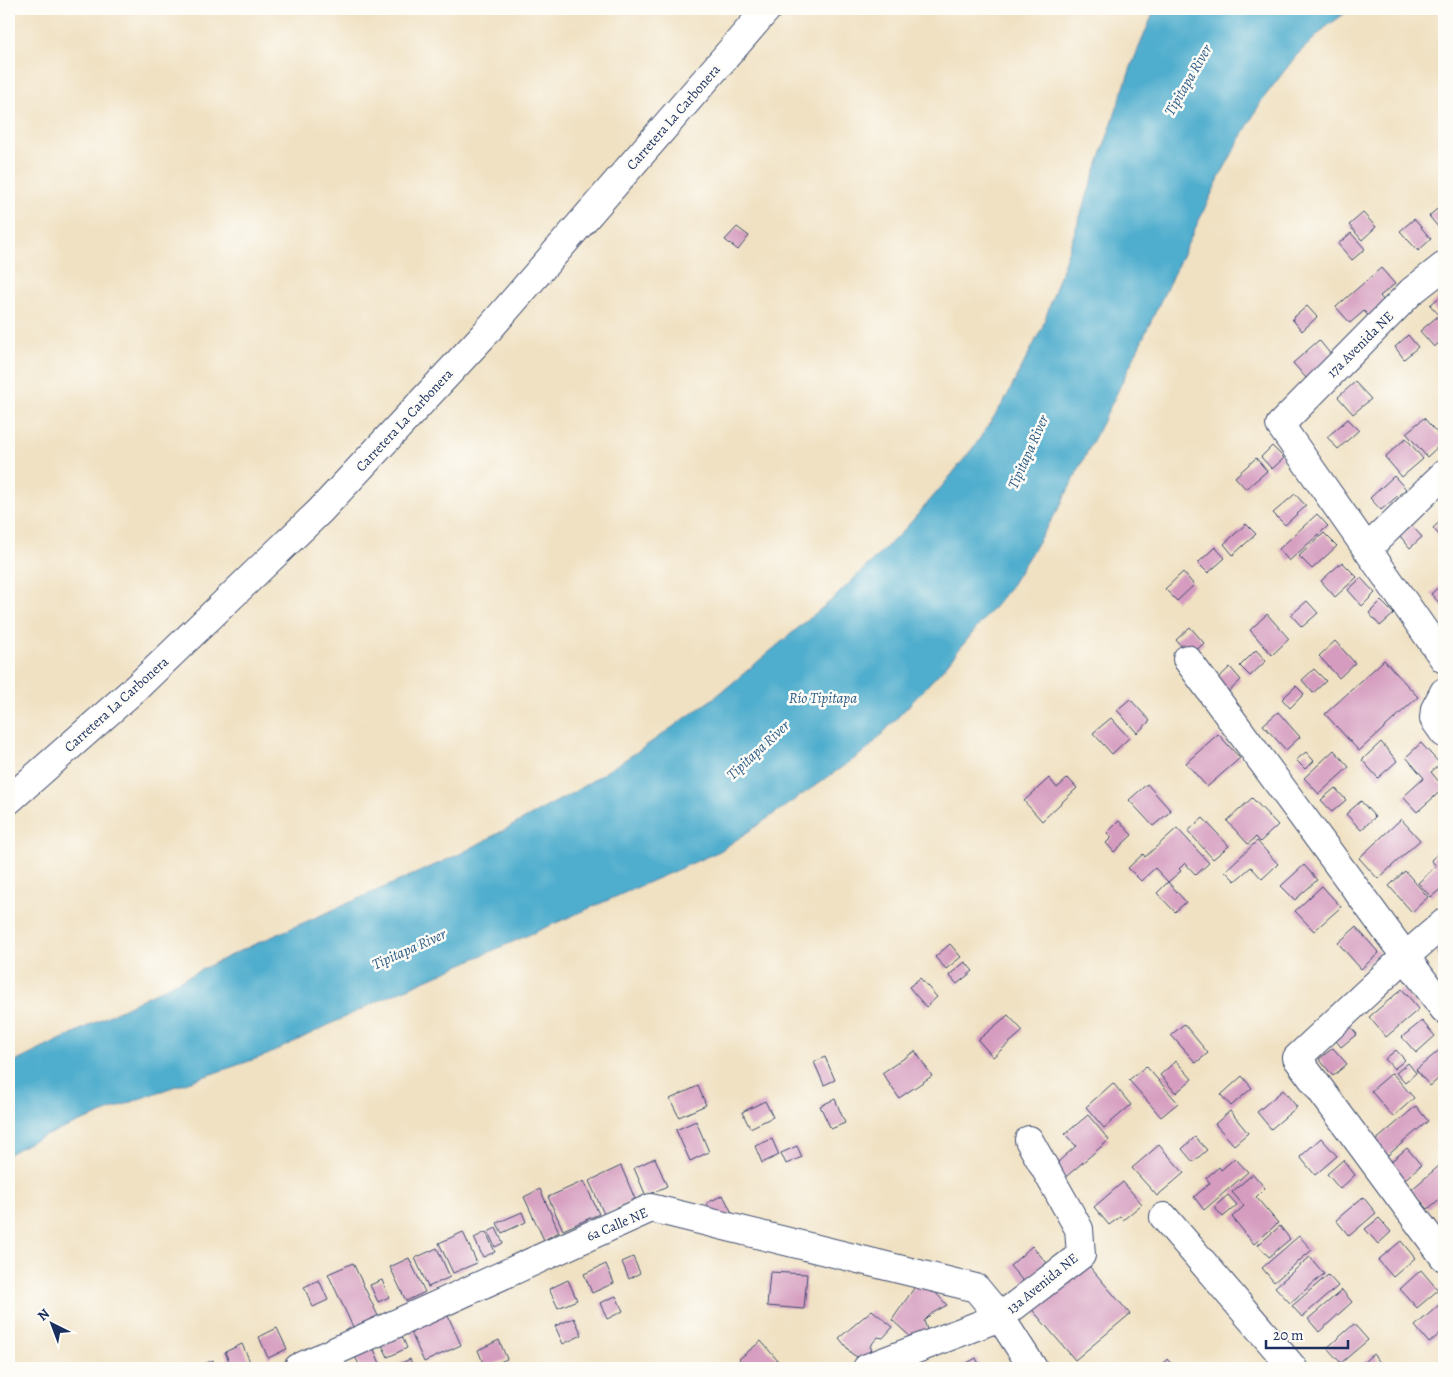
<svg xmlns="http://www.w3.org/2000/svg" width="1453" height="1377" font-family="Alegreya,serif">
<rect width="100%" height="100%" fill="#fdfcf7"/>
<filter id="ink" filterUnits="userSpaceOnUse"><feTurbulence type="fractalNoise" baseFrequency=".02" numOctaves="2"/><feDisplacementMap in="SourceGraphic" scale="10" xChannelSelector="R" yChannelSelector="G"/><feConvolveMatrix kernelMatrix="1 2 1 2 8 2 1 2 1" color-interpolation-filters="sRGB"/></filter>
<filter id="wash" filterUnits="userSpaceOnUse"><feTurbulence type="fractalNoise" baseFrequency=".0096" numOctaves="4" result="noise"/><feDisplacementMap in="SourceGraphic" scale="20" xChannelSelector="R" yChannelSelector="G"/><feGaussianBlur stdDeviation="1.12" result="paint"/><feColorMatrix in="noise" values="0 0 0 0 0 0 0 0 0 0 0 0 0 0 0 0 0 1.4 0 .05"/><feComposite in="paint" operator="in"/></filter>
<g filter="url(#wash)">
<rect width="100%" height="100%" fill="#f0e1c2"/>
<path fill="#4fadcd" stroke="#356e96" d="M1155 9H1351L1326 27 1296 56 1262 100 1221 174 1115 397 1059 508 1008 590 943 669 867 750 720 851 378 1001 267 1055 147 1096 34 1140 9 1154V1065L235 953 460 854 574 792 640 750 718 695 835 597 905 529 944 484 976 444 1005 400 1042 328 1132 64Z"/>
<g id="blocks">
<path fill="#d59cbf" d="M1444 203V234L1429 216Z
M1363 213 1376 227 1362 240 1349 225Z
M1414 219 1431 239 1418 251 1400 231Z
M737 227 749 236 738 250 725 240Z
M1351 233 1365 249 1352 260 1338 244Z
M1381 268 1395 284 1380 296 1386 304 1370 318 1364 311 1350 323 1336 307Z
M1441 296 1444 300V304L1441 307 1444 310V314L1441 317 1430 305Z
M1307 306 1317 317 1302 331 1292 319Z
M1438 316 1444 323V339L1434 347 1420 331Z
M1408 335 1418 347 1404 359 1395 347Z
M1319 340 1332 356 1306 378 1293 363Z
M1355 382 1371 399 1353 414 1338 397Z
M1424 418 1444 441 1427 457 1406 433Z
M1348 419 1359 430 1338 449 1327 437Z
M1406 438 1423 459 1402 477 1385 457Z
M1272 446 1284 458 1272 469 1261 457Z
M1256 458 1267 471 1246 489 1235 477Z
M1394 476 1406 489 1381 510 1370 498Z
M1295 494 1306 506 1285 525 1273 513Z
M1317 514 1328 526 1289 561 1279 549Z
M1444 518V541L1433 528Z
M1246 524 1256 534 1233 555 1224 544Z
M1412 526 1422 537 1410 548 1400 536Z
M1324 533 1337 546 1312 569 1299 556Z
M1215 547 1225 558 1208 573 1198 563Z
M1342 562 1357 577 1335 597 1321 581Z
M1183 572 1194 585 1177 601 1165 589Z
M1361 578 1375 593 1362 606 1348 590Z
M1444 582V608L1431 594Z
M1307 601 1318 613 1302 627 1291 615Z
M1381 601 1394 614 1380 626 1369 613Z
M1267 614 1289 639 1272 655 1250 630Z
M1190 627 1204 643 1190 656 1176 640Z
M1335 641 1355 663 1339 678 1319 656Z
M1256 650 1266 661 1250 676 1240 666Z
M1384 660 1418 697 1359 751 1325 714Z
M1230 667 1241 680 1223 697 1212 684Z
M1314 669 1326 681 1313 693 1302 680Z
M1296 686 1304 694 1290 708 1282 699Z
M1130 699 1150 721 1137 733 1117 710Z
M1278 712 1300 737 1286 750 1263 725Z
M1111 718 1129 738 1112 754 1093 733Z
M1218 734 1240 758 1207 787 1186 763Z
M1381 742 1397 761 1378 778 1362 760Z
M1421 743 1440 764 1431 772 1444 788 1417 812 1403 797 1424 778 1406 757Z
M1334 750 1349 767 1319 794 1304 778Z
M1306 752 1314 761 1305 769 1296 760Z
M1049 778 1057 788 1068 778 1077 788 1042 821 1024 801Z
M1147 784 1171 811 1153 826 1129 800Z
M1335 788 1346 800 1332 812 1321 800Z
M1252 798 1278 825 1260 842 1256 837 1248 844 1227 821Z
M1361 801 1375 817 1361 830 1346 814Z
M1203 818 1229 846 1213 859 1188 831Z
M1401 819 1420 840 1378 879 1359 858Z
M1119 821 1132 835 1114 852 1106 843 1112 837 1107 833Z
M1177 828 1209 863 1196 875 1185 863 1179 869 1181 871 1168 882 1155 868 1141 881 1128 868 1143 854 1145 857Z
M1257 841 1278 864 1262 879 1251 867 1235 881 1225 871Z
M1444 848V886L1431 897 1418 883 1436 866 1431 860Z
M1304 865 1317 880 1295 900 1281 886Z
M1405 871 1428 897 1412 912 1389 886Z
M1168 882 1186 902 1175 912 1157 893Z
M1322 886 1341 907 1314 931 1295 911Z
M1356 927 1379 953 1361 969 1338 943Z
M950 944 961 957 946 969 935 957Z
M1444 945V960L1437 952Z
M965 962 973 971 957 984 949 975Z
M920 978 937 997 926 1007 909 987Z
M1402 989 1419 1009 1386 1037 1369 1017Z
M1008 1015 1023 1031 993 1057 978 1040Z
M1422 1021 1435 1036 1416 1053 1402 1037Z
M1184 1024 1208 1053 1196 1063 1171 1035Z
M1348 1024 1357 1034 1341 1047 1333 1037Z
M1444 1046V1074L1430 1086 1416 1070Z
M1333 1048 1347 1064 1333 1076 1319 1059Z
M1396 1050 1405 1060 1394 1069 1385 1059Z
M915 1051 932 1076 899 1098 882 1073Z
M825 1057 835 1080 824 1085 814 1062Z
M1176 1061 1192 1079 1176 1093 1160 1075Z
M1408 1063 1416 1073 1405 1083 1396 1073Z
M1146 1066 1178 1103 1161 1117 1129 1080Z
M1392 1073 1414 1098 1393 1117 1371 1091Z
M1242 1076 1252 1088 1231 1106 1221 1095Z
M1113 1083 1131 1105 1104 1128 1086 1107Z
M698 1086 706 1105 679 1117 670 1099Z
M1283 1090 1297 1107 1271 1129 1257 1112Z
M835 1099 845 1123 831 1129 820 1106Z
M765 1101 773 1117 750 1128 742 1112Z
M1416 1106 1428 1121 1387 1156 1374 1142Z
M1230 1111 1248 1133 1234 1145 1215 1124Z
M1088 1115 1109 1140 1061 1181 1050 1169 1076 1146 1065 1134Z
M696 1121 709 1152 690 1161 676 1130Z
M1195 1137 1207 1150 1193 1162 1182 1149Z
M1321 1138 1337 1156 1315 1175 1300 1157Z
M772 1139 779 1155 762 1163 755 1146Z
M1159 1145 1184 1173 1157 1196 1132 1168Z
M797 1146 802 1157 786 1164 781 1153Z
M1407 1148 1421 1165 1403 1181 1388 1164Z
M655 1158 667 1186 646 1196 634 1168Z
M1235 1158 1248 1172 1204 1210 1194 1197 1210 1183 1206 1178 1219 1167 1221 1170Z
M1343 1160 1355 1175 1340 1189 1327 1174Z
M1440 1165 1444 1169V1195L1428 1209 1411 1190Z
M621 1166 635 1199 604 1214 589 1181Z
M1253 1174 1265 1188 1256 1197 1278 1223 1254 1244 1232 1217 1244 1206 1232 1192Z
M584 1181 599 1214 563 1230 548 1197Z
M1123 1182 1142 1204 1123 1220 1120 1217 1109 1225 1094 1207Z
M540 1189 559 1232 544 1240 524 1197Z
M723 1195 732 1213 715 1221 707 1203Z
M1228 1195 1237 1205 1223 1217 1214 1207Z
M1363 1197 1376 1213 1349 1236 1336 1220Z
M522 1212 526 1222 502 1233 497 1223Z
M1379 1218 1391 1232 1378 1244 1365 1229Z
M1280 1226 1290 1239 1269 1257 1258 1245Z
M496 1228 503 1243 495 1247 488 1232Z
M463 1232 477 1263 453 1273 439 1243Z
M486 1232 495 1252 483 1257 474 1238Z
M1299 1236 1312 1250 1274 1282 1262 1268Z
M1401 1241 1415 1258 1393 1277 1378 1260Z
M1032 1246 1047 1263 1024 1282 1010 1266Z
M437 1248 450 1277 428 1287 415 1258Z
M633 1257 640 1273 629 1279 622 1262Z
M1310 1257 1324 1274 1290 1303 1275 1287Z
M409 1258 425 1292 406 1301 390 1267Z
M1084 1260 1130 1314 1075 1360 1029 1306Z
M353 1263 378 1316 353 1327 328 1274Z
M606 1264 614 1283 592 1293 584 1274Z
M1421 1270 1438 1290 1417 1308 1400 1289Z
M770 1272 807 1274 804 1309 767 1306Z
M1328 1275 1338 1286 1302 1317 1292 1306Z
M319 1280 328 1300 313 1307 304 1287Z
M382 1280 389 1297 378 1302 370 1285Z
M568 1280 577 1300 558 1308 549 1289Z
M919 1281 933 1290 947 1305 931 1314 924 1321 928 1332 915 1341 892 1320Z
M1342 1290 1352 1302 1319 1332 1308 1319Z
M616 1296 623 1311 607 1319 600 1303Z
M1439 1305 1444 1311V1330L1429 1343 1415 1326Z
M445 1309 461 1345 424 1362 408 1326Z
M872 1310 893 1327 883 1338 878 1337 870 1346 873 1353 863 1360 852 1354 839 1338Z
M574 1318 582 1335 563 1344 555 1326Z
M1354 1324 1368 1340 1341 1363 1327 1348Z
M277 1328 287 1349 268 1358 259 1337Z
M402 1336 407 1348 388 1357 382 1345Z
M499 1340 507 1359 485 1368 478 1350Z
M761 1341 784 1368H746L739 1359Z
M242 1344 252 1366 247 1368H232L225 1352Z
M373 1347 382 1368H361L354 1355Z
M1373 1354 1385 1368H1357Z
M976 1358 981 1368H958Z
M410 1359 414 1368H391Z
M1167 1359 1175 1368H1160Z
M213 1360 217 1368H196Z
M1256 1363 1260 1368H1249Z"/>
</g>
</g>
<g filter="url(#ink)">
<use href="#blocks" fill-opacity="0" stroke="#3b4a6d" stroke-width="1"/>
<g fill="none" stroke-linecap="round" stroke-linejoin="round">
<defs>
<path id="minor" d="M1444 266 1412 291 1280 425 1444 659
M1367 549 1444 474
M1187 659 1444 1009
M1444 692 1435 709 1434 719 1444 733
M9 800 137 687 320 511 483 336 767 9
M1444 923 1406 956 1297 1058 1444 1257
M1029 1140 1079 1229 1081 1255 1000 1317 1033 1368
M1164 1217 1293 1368
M298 1368 651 1208 976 1288 1000 1317 867 1368"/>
</defs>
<use href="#minor" stroke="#3b4a6d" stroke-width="30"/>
<use href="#minor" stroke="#fff" stroke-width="28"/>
</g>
</g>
<g text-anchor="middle" stroke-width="5" stroke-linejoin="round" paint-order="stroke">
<g font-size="14" fill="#1b2f5e" stroke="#fdfcf7">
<text transform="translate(673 117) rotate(-49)" y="5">Carretera La Carbonera</text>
<text transform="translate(1360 344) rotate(-45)" y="5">17a Avenida NE</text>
<text transform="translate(404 420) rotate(-47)" y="5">Carretera La Carbonera</text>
<text transform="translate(116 704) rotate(-42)" y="5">Carretera La Carbonera</text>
<text transform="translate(617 1224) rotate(-23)" y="5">6a Calle NE</text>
<text transform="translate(1042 1283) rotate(-39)" y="5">13a Avenida NE</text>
</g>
<g font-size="15" font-style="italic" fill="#2d5b85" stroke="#fdfcf7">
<text transform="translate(1188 80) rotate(-60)" y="5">Tipitapa River</text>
<text transform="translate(1028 452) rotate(-66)" y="5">Tipitapa River</text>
<text x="823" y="703">Río Tipitapa</text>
<text transform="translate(758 750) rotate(-43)" y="5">Tipitapa River</text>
<text transform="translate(409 949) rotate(-24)" y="5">Tipitapa River</text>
</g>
</g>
<rect width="1453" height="1377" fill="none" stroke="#fdfcf7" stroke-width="30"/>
<g transform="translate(52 1324) rotate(318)" stroke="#fdfcf7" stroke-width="4" paint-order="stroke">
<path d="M0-4L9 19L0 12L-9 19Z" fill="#1b2f5e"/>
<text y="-8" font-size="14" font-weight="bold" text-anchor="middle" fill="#1b2f5e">N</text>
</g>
<path d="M1266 1340v8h82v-8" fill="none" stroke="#1b2f5e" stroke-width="2.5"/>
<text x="1273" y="1340" font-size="15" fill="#1b2f5e" stroke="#fdfcf7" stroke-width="4" paint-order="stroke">20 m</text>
</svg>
